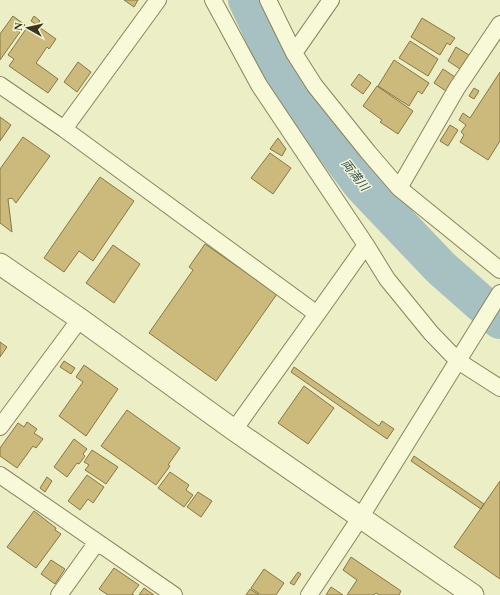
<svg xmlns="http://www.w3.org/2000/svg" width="500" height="595" font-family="'Times New Roman','Noto Sans JP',serif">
<rect width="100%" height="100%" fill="#eceec6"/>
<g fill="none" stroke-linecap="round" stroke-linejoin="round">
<path stroke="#a7c0c2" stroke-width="38" d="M247 0 273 55 313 119 362 185 441 268 500 320"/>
</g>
<path fill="#cbba7c" stroke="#887742" d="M124 0H138L134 7Z
M13 16 25 25 0 60V34Z
M34 16 40 21 37 25 31 21Z
M422 18 455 38 450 45 447 43 440 55 411 37Z
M39 27 56 39 49 49 47 47 36 63 58 79 48 93 9 66 14 59 8 55 26 29 34 34Z
M410 41 438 59 428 76 399 58Z
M456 47 469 55 460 69 448 61Z
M394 60 429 83 422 94 418 91 409 106 378 86Z
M78 62 91 72 77 92 64 82Z
M443 69 455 77 446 91 434 83Z
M500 72V141L488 160 460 142 464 135 461 132 466 125 459 120 463 113 470 118Z
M359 74 371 83 363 94 351 85Z
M377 86 413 111 398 134 380 122 382 120 363 106Z
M474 88 479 91 474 99 469 96Z
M0 117 11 125 0 141Z
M450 125 458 130 448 146 440 141Z
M23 137 50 156 16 203 12 198 8 199 12 232 0 223V169Z
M278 138 286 149 282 156 270 149Z
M270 153 291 168 273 194 251 178Z
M100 177 134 201 93 261 79 251 64 272 44 258Z
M205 244 277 294 216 381 149 333 193 270 189 267Z
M113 245 140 264 114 303 86 283Z
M0 342 7 347 0 357Z
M64 361 75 368 71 374 60 367Z
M84 365 118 389 86 436 59 416 83 382 76 377Z
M294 367 379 426 382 421 394 429 387 439 291 372Z
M304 386 334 408 308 444 278 423Z
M127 410 180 448 168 465 170 466 156 485 101 446Z
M27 422 37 429 34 433 43 439 36 448 33 446 17 468 0 456V448L18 423 24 427Z
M74 439 87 449 83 454 85 456 79 464 77 463 67 477 54 467Z
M92 450 118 467 106 484 85 470 89 465 84 462Z
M414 456 484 504 481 509 411 461Z
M170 472 189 485 186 490 193 495 184 507 158 488Z
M87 475 104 487 93 503 88 499 80 510 68 501Z
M47 477 52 481 45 492 40 488Z
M500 481V579L454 547Z
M198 492 212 501 201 517 187 507Z
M34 511 56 528 55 530 61 534 36 568 7 547Z
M351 557 401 591 399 595H379L376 593 374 595H347L357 580 343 570Z
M51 560 65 569 55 584 41 574Z
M114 568 139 585 132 594 134 595H108L99 589Z
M264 569 284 583 276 595H261L251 588Z
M298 572 301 574 294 585 290 583Z
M331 587 343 595H326Z
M144 588 154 595H139Z
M250 589 259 595H246Z"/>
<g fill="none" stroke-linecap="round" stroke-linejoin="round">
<defs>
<path id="minor" d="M213 0 259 85 366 245
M268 0 294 53 315 86 368 152 399 188 500 270
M294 53 331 0
M0 85 64 129 158 0
M64 129 317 314 234 430
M399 188 457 88 500 24
M317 314 366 245 387 279 431 333 458 361 500 388
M0 427 80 319
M0 475 174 595
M59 595 97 542
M309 595 360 518 500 293"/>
<path id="tertiary" d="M0 264 80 319 234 430 473 595"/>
</defs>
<use href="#minor" stroke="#89845c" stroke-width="18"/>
<use href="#tertiary" stroke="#89845c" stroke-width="23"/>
<use href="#minor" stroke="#f7f9d9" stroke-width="16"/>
<use href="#tertiary" stroke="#f7f9d9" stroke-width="21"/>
</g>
<g text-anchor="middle" stroke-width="3" stroke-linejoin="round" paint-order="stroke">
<g font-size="12" font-style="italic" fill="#2f4d59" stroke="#f3f5d6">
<text transform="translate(355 175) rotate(52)" y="4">両満川</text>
</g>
</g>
<g transform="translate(28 28) rotate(278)" stroke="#f3f5d6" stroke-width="3" paint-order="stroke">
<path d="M0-3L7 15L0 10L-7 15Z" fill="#3a351f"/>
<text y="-6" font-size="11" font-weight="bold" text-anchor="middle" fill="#3a351f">N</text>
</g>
</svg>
